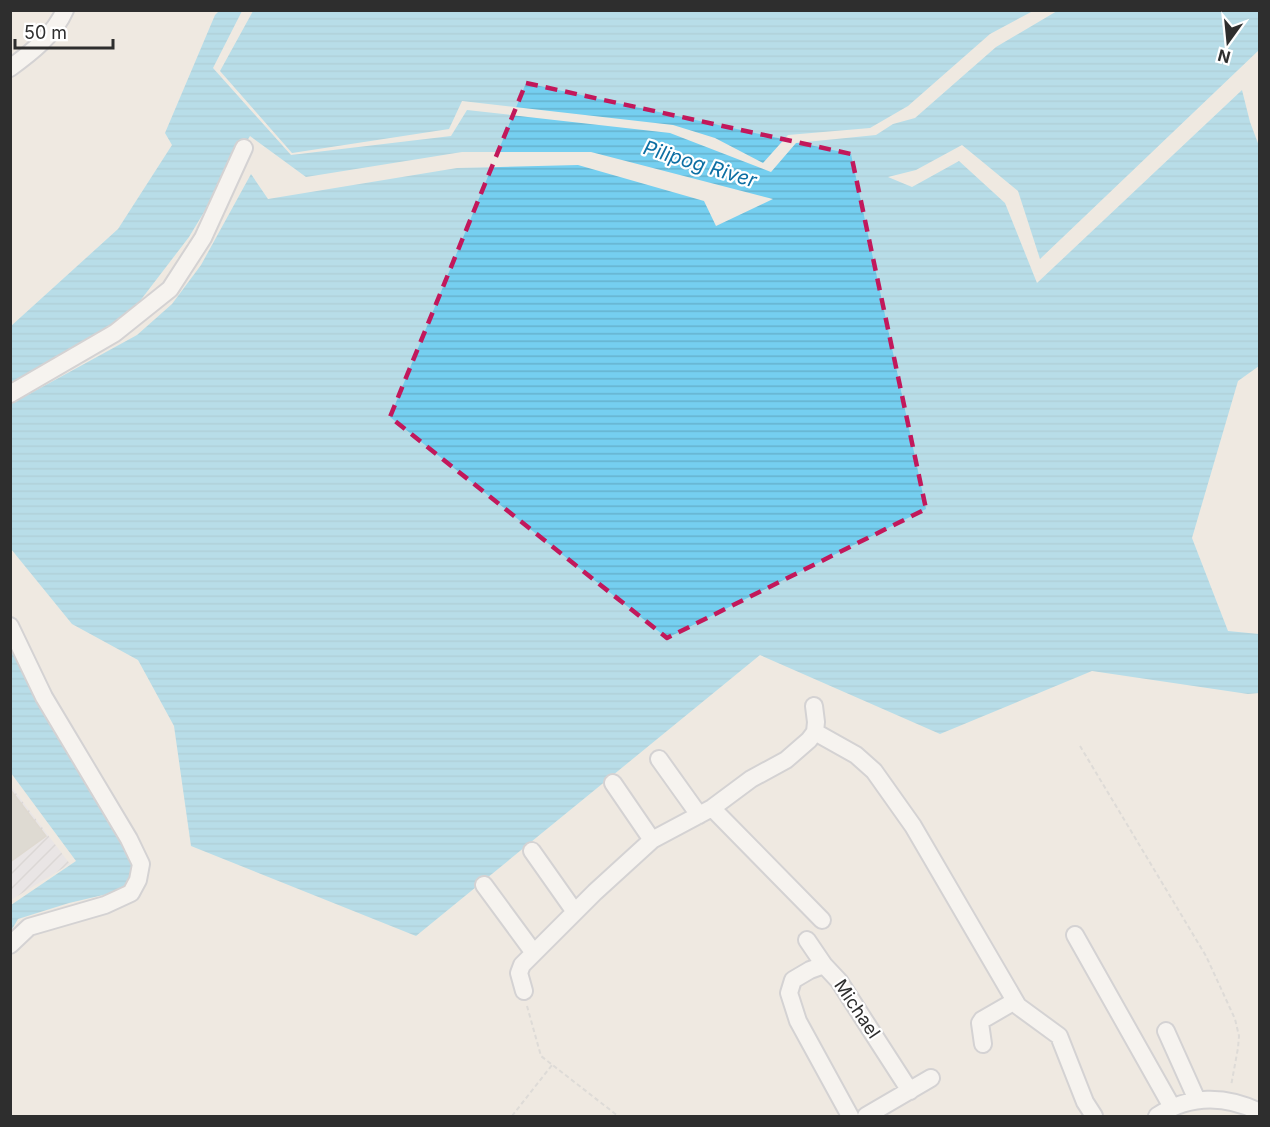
<svg xmlns="http://www.w3.org/2000/svg" width="1270" height="1127" font-family="Inter,sans-serif">
<defs>
<pattern id="industrial-furrows" width="10" height="10" patternUnits="userSpaceOnUse" patternTransform="scale(1.5)"><rect width="10" height="10" fill="#e3e1e8"/><path d="M-1 1l2-2M0 10L10 0M9 11l2-2" fill="none" stroke="#c3c1c7"/></pattern>
<pattern id="water-rules" width="6" height="5" patternUnits="userSpaceOnUse" patternTransform="scale(1.5)"><rect width="6" height="5" fill="#75cff0"/><path d="M0 2.5h6" fill="none" stroke="#66b2ce"/></pattern>
</defs>
<rect width="100%" height="100%" fill="#efe9e1"/>
<path fill="url(#industrial-furrows)" d="M10 785 70 864 11 900H10Z"/>
<path fill="url(#water-rules)" d="M219 11H242L213 68 291 155 451 136 467 110 670 133 771 172 796 143 876 135 893 124 915 118 996 47 1057 11H1259V50L1040 259 1018 191 962 145 916 170 888 177 912 187 959 161 1005 203 1037 283 1242 90 1250 122 1259 146V366L1238 381 1192 538 1228 631 1259 634V693L1248 694 1092 671 940 734 760 655 416 936 191 846 174 726 138 660 72 624 11 549V404L137 335 172 304 201 265 251 174 268 199 457 168 578 165 704 201 716 226 773 199 591 152H462L306 177 250 136 189 237 130 314 11 383V326L118 229 172 145 165 133 215 15Z
M253 11V10L1033 11 990 34 908 106 870 128 788 135 763 163 715 138 673 125 462 101 449 129 292 153 220 71Z
M10 639 135 865 129 882 116 892 69 903 18 919 11 931V905L76 861 11 773Z"/>
<path fill="#cbc7bf" stroke="#cbc5ba" stroke-width="1.5" d="M10 789 46 836 10 862Z"/>
<g fill="none" stroke-linecap="round" stroke-linejoin="round">
<defs>
<path id="minor" d="M10 68C32 52 54 35 65 10
M10 394 115 333 170 289 203 238 244 148
M10 626 44 697 129 839 141 864 138 880 131 893 105 905 29 927 10 945
M815 732 856 755 874 771 913 826 1018 1006 1059 1036 1085 1102 1094 1116
M659 759 699 815
M613 783 652 840
M712 808 822 920
M532 851 575 912
M484 885 534 953
M1075 935 1172 1107
M807 940 824 965
M524 991 519 973 522 965 595 892 652 840 712 808 751 779 786 760 809 740 815 732 816 722 814 706
M1166 1031 1197 1100
M983 1044 980 1023 982 1020 1015 1001
M850 1116 798 1021 789 993 793 980 810 970 824 965 839 981 910 1091
M866 1116 931 1078
M1157 1116C1189 1095 1225 1095 1260 1112"/>
</defs>
<use href="#minor" stroke="#b4b7c1" stroke-width="20"/>
<path stroke="#c9c9c9" stroke-width="2" stroke-dasharray="4.5 3" stroke-linecap="butt" d="M1080 746 1206 956 1235 1019 1239 1036 1238 1048 1231 1086
M527 1006 541 1056 618 1116
M512 1116 552 1065"/>
<use href="#minor" stroke="#fff" stroke-width="16"/>
</g>
<path d="M0 0H1270V1127H0ZM526 83 851 154 926 509 667 638 390 417Z" fill="#efe9e1" fill-opacity=".55" fill-rule="evenodd"/>
<path fill="none" stroke="#c2185b" stroke-width="4.5" stroke-dasharray="12 8" stroke-linejoin="round" d="M526 83 851 154 926 509 667 638 390 417Z"/>
<g text-anchor="middle" stroke-width="4.5" stroke-linejoin="round" paint-order="stroke">
<g font-size="18" fill="#2e2e2e" stroke="#fff">
<text transform="translate(857 1009) rotate(56)" y="6">Michael</text>
</g>
<g font-size="20" font-style="italic" fill="#0d6fa3" stroke="#fff">
<text transform="translate(700 164) rotate(17)" y="7">Pilipog River</text>
</g>
</g>
<rect width="1270" height="1127" fill="none" stroke="#2e2e2e" stroke-width="24"/>
<g transform="translate(1228 42) rotate(195)" stroke="#ffffff" stroke-width="4.5" paint-order="stroke">
<path d="M0-4.5L10 22L0 15L-10 22Z" fill="#2e2e2e"/>
<text y="-9" font-size="16" font-weight="bold" text-anchor="middle" fill="#2e2e2e">N</text>
</g>
<path d="M15 39v9h98v-9" fill="none" stroke="#2e2e2e" stroke-width="3"/>
<text x="24" y="39" font-size="18" fill="#2e2e2e" stroke="#ffffff" stroke-width="4.5" paint-order="stroke">50 m</text>
</svg>
